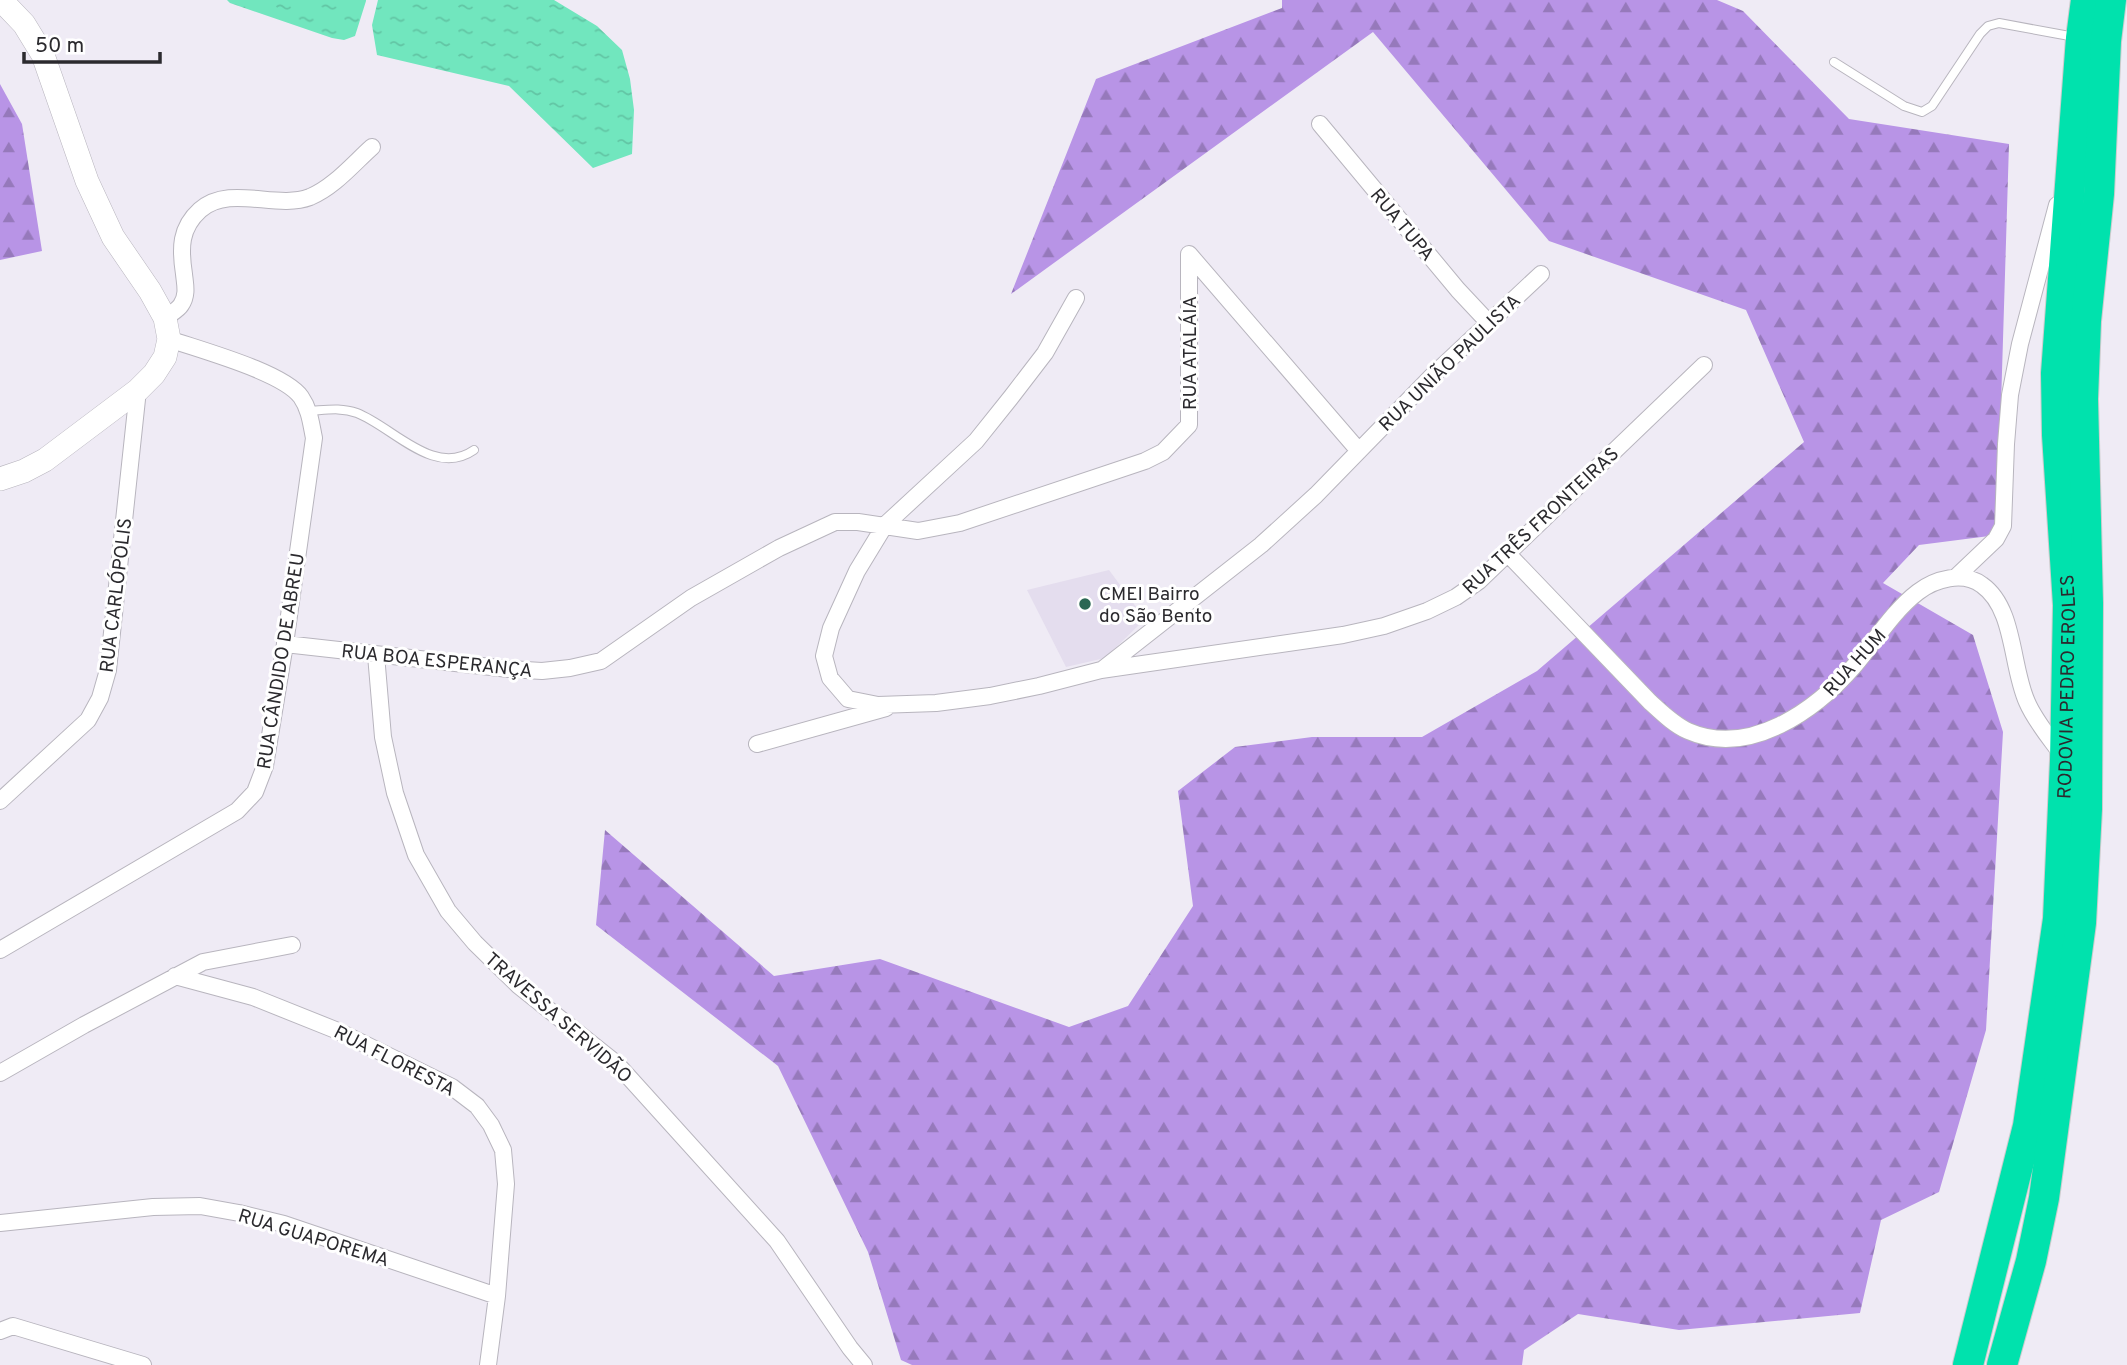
<svg xmlns="http://www.w3.org/2000/svg" width="2127" height="1365" font-family="Overpass,sans-serif">
<defs>
<pattern id="forest-firs" width="22" height="20" patternUnits="userSpaceOnUse" patternTransform="scale(1.75)"><rect width="22" height="20" fill="#b894e6"/><path d="M5 1l3.5 6h-7zM16 11l3.5 6h-7z" fill="#9679bb"/></pattern>
<pattern id="water-ripples" width="26" height="14" patternUnits="userSpaceOnUse" patternTransform="scale(1.75)"><rect width="26" height="14" fill="#71e6be"/><path d="M2 4q2-2 4 0t4 0M15 11q2-2 4 0t4 0" fill="none" stroke="#62c5a4"/></pattern>
</defs>
<rect width="100%" height="100%" fill="#efebf5"/>
<path fill="#e4ddee" d="M1109 570 1145 619 1105 658 1066 667 1027 590Z"/>
<path fill="url(#forest-firs)" d="M1282 0H1717L1743 11 1849 119 2009 144 1997 535 1919 545 1883 583 1973 635 2003 732 1986 1030 1939 1192 1881 1220 1860 1313 1679 1330 1578 1314 1524 1350 1522 1365H912L901 1360 868 1252 778 1066 596 925 605 830 774 976 880 959 1069 1027 1128 1006 1193 906 1178 791 1235 747 1312 737H1422L1537 671 1804 442 1746 310 1549 241 1373 32 1011 294 1096 79 1282 8Z
M0 84 22 124 42 251 0 260Z"/>
<path fill="url(#water-ripples)" d="M227 0H366V1L355 36 344 40 332 38 230 3Z
M378 0H554L597 26 622 50 630 79 634 110 632 154 593 168 509 86 377 55 372 25Z"/>
<g fill="none" stroke-linecap="round" stroke-linejoin="round">
<defs>
<path id="lane" d="M1834 62 1904 106 1922 112 1932 106 1980 34 1988 26 1999 23 2075 37
M309 411C326 410 341 407 357 413 393 427 434 478 474 450"/>
<path id="street" d="M1320 124 1458 290 1488 322
M1076 298 1045 353 1012 396 976 441 885 525 857 571 831 628 824 656 830 678 848 699 878 705 936 703 990 696 1039 686 1101 670 1343 635 1384 626 1427 611 1456 597 1479 581 1704 365
M165 318C170 314 178 310 181 305 188 295 185 284 184 274 180 248 180 228 200 210 230 184 276 210 310 197 334 187 353 164 372 147
M1508 554 1650 702C1661 712 1674 725 1688 731 1750 758 1816 710 1855 665 1875 641 1893 611 1918 592 1935 579 1963 571 1982 585 2015 608 2011 667 2027 702 2035 721 2050 738 2062 755
M1956 577 1996 539 2003 526 2006 444 2010 395 2020 344 2057 205
M285 644 509 669 542 671 570 668 601 661 691 598 779 548 835 522H858L918 531 960 523 1145 461 1163 452 1189 425V254L1359 451
M376 655 383 737 395 793 416 855 448 911 475 943 519 986 617 1064 777 1241 850 1348 864 1365
M1103 669 1261 545 1316 495 1432 376 1541 274
M757 744 886 708
M0 801 88 720 100 698 108 670 138 390
M0 950 237 811 255 792 265 766 285 644 314 438C311 424 310 410 301 397 283 372 200 350 169 339
M175 976 253 997 338 1031 452 1087 477 1106 491 1125 503 1150 506 1184 497 1296 488 1365
M0 1073 84 1025 203 962 292 945
M0 1223 153 1207 200 1206 239 1213 284 1224 497 1296
M0 1331 13 1326 143 1365"/>
<path id="secondary" d="M0 479 24 471 45 460 138 390 154 374 165 357 169 339 165 318 150 291 113 237 87 181 43 55 24 24 1 0"/>
<g id="highway">
<path id="s1" d="M1968 1365 2028 1126 2058 919 2065 760 2068 605 2057 435 2056 373 2081 38 2086 0"/>
<path d="M2002 1365 2031 1261 2044 1198 2081 923 2087 809 2088 603 2083 399 2086 321 2099 194 2106 41 2111 0"/>
</g>
</defs>
<use href="#lane" stroke="#b8b5be" stroke-width="10"/>
<use href="#street" stroke="#b8b5be" stroke-width="18"/>
<use href="#secondary" stroke="#b8b5be" stroke-width="24"/>
<use href="#highway" stroke="#cccccd" stroke-width="32"/>
<use href="#lane" stroke="#fff" stroke-width="8"/>
<use href="#street" stroke="#fff" stroke-width="16"/>
<use href="#secondary" stroke="#fff" stroke-width="23"/>
<use href="#highway" stroke="#00e2ad" stroke-width="30"/>
</g>
<circle fill="#2a6753" stroke="#fff" stroke-width="2.5" cx="1085" cy="604" r="7"/>
<g text-anchor="middle" stroke-width="6" stroke-linejoin="round" paint-order="stroke">
<g font-size="19" fill="#2b2a2e" stroke="#fff">
<text transform="translate(1403 224) rotate(50)" y="7">RUA TUPA</text>
<text transform="translate(1189 353) rotate(-90)" y="7">RUA ATALÁIA</text>
<text transform="translate(1449 362) rotate(-44)" y="7">RUA UNIÃO PAULISTA</text>
<text transform="translate(1540 520) rotate(-43)" y="7">RUA TRÊS FRONTEIRAS</text>
<text transform="translate(115 595) rotate(-83)" y="7">RUA CARLÓPOLIS</text>
<text transform="translate(437 660) rotate(6)" y="7">RUA BOA ESPERANÇA</text>
<text transform="translate(280 661) rotate(-81)" y="7">RUA CÂNDIDO DE ABREU</text>
<text transform="translate(1854 662) rotate(-48)" y="7">RUA HUM</text>
<text dy="7" stroke="none"><textPath href="#s1" startOffset="688">RODOVIA PEDRO EROLES</textPath></text>
<text transform="translate(559 1017) rotate(41)" y="7">TRAVESSA SERVIDÃO</text>
<text transform="translate(395 1060) rotate(27)" y="7">RUA FLORESTA</text>
<text transform="translate(314 1237) rotate(17)" y="7">RUA GUAPOREMA</text>
</g>
<g font-size="19" fill="#2b2a2e" stroke="#fff" text-anchor="start">
<text x="1099" y="600">CMEI Bairro<tspan x="1099" dy="22">do São Bento</tspan></text>
</g>
</g>
<path d="M24 52v10h136v-10" fill="none" stroke="#2b2a2e" stroke-width="3.5"/>
<text x="35" y="52" font-size="21" fill="#2b2a2e" stroke="#ffffff" stroke-width="5" paint-order="stroke">50 m</text>
</svg>
